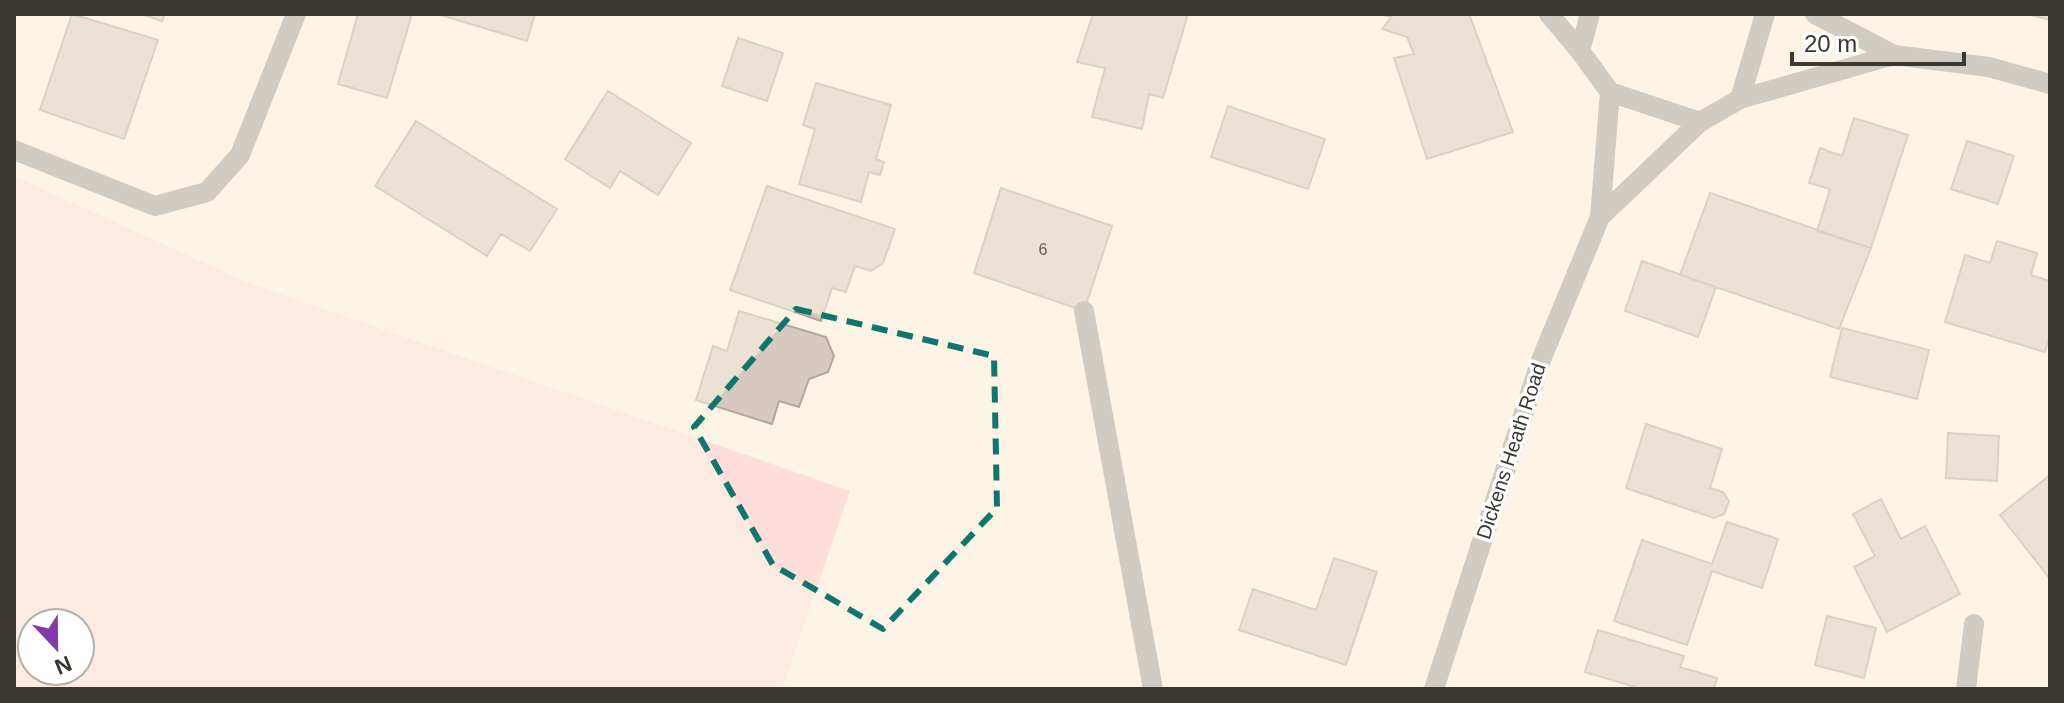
<svg xmlns="http://www.w3.org/2000/svg" width="2064" height="703" font-family="Arial,sans-serif">
<rect width="100%" height="100%" fill="#fdf4e6"/>
<path fill="#fdded9" fill-rule="evenodd" d="M14 176 248 283 850 491 782 689H14ZM32 623H80V671H32Z"/>
<path fill="#d7c9c0" stroke="#b4a69e" stroke-width="2" d="M72 14 158 40 124 139 40 110Z
M141 14H165L162 21Z
M358 14H412L387 98 338 84Z
M437 14H535L527 41Z
M1093 14H1188L1163 98 1149 94 1142 129 1092 117 1105 68 1077 62Z
M1380 14H1469L1513 132 1427 159 1394 58 1414 54 1407 37 1382 29 1391 17Z
M2026 14H2050V20Z
M738 38 783 53 767 101 722 86Z
M816 83 891 105 876 159 884 162 880 175 869 172 861 202 799 184 815 129 803 125Z
M608 91 691 143 658 195 620 171 610 188 565 159Z
M1228 106 1325 139 1308 189 1211 157Z
M1854 118 1908 135 1871 248 1817 231 1830 189 1809 183 1820 148 1842 156Z
M416 121 557 209 530 251 501 234 487 256 375 186Z
M1967 141 2014 156 1998 204 1951 189Z
M767 186 895 229 883 263 871 271 855 266 846 292 832 288 821 321 730 290Z
M1001 188 1112 226 1084 311 974 273Z
M1710 193 1871 248 1839 329 1680 275Z
M1997 241 2037 253 2031 275 2050 281V335L2045 352 1945 322 1965 255 1990 263Z
M1642 261 1716 287 1698 337 1625 311Z
M739 311 826 337 834 356 828 372 809 379 799 407 779 401 772 424 696 400 713 346 727 351Z
M1842 328 1929 350 1917 399 1830 377Z
M1646 424 1722 449 1710 488 1723 492 1729 501 1724 514 1714 518 1626 488Z
M1948 433 1999 436 1997 481 1946 478Z
M2050 475V579L2000 515Z
M1881 499 1901 539 1925 526 1960 594 1887 632 1854 567 1875 556 1853 514Z
M1727 522 1778 539 1762 588 1712 571 1687 645 1614 621 1642 540 1712 564Z
M1334 558 1377 572 1346 665 1239 630 1253 589 1316 610Z
M1827 616 1876 628 1864 678 1815 665Z
M1598 630 1684 656 1680 667 1717 678 1714 689H1642L1585 672Z"/>
<g fill="none" stroke-linecap="round" stroke-linejoin="round">
<path stroke="#9b9b95" stroke-width="20" d="M1549 14 1580 51
M1590 14 1580 51 1610 92 1700 122 1740 99 1894 55
M1815 14 1894 55 1989 67 2050 84
M1740 99 1765 14
M14 150 155 206 207 192 240 155 296 14
M1600 217 1700 122
M1084 311 1153 689
M1434 689 1541 360 1600 217 1610 92
M1966 689 1974 624"/>
</g>
<path d="M0 0H2064V703H0ZM796 309 994 356 997 508 883 629 773 565 694 427Z" fill="#fdf4e6" fill-opacity=".55" fill-rule="evenodd"/>
<path fill="none" stroke="#0f766e" stroke-width="6" stroke-dasharray="16 10" stroke-linejoin="round" d="M796 309 994 356 997 508 883 629 773 565 694 427Z"/>
<g text-anchor="middle" stroke-width="7" stroke-linejoin="round" paint-order="stroke">
<g font-size="16" fill="#625c56">
<text x="1043" y="255">6</text>
</g>
<g font-size="20" fill="#3b3832" stroke="#fff">
<text transform="translate(1511 451) rotate(-72)" y="7">Dickens Heath Road</text>
</g>
</g>
<rect width="2064" height="703" fill="none" stroke="#3b3832" stroke-width="32"/>
<g transform="translate(56 647) rotate(158)"><circle r="38" fill="#ffffff" stroke="#b1afad" stroke-width="2"/>
<path d="M0-6L14 30L0 20L-14 30Z" fill="#8239ab"/>
<text y="-12" font-size="22" font-weight="bold" text-anchor="middle" fill="#3b3832">N</text>
</g>
<path d="M1792 52v12h172v-12" fill="none" stroke="#3b3832" stroke-width="4"/>
<text x="1804" y="52" font-size="24" fill="#3b3832" stroke="#ffffff" stroke-width="6" paint-order="stroke">20 m</text>
</svg>
